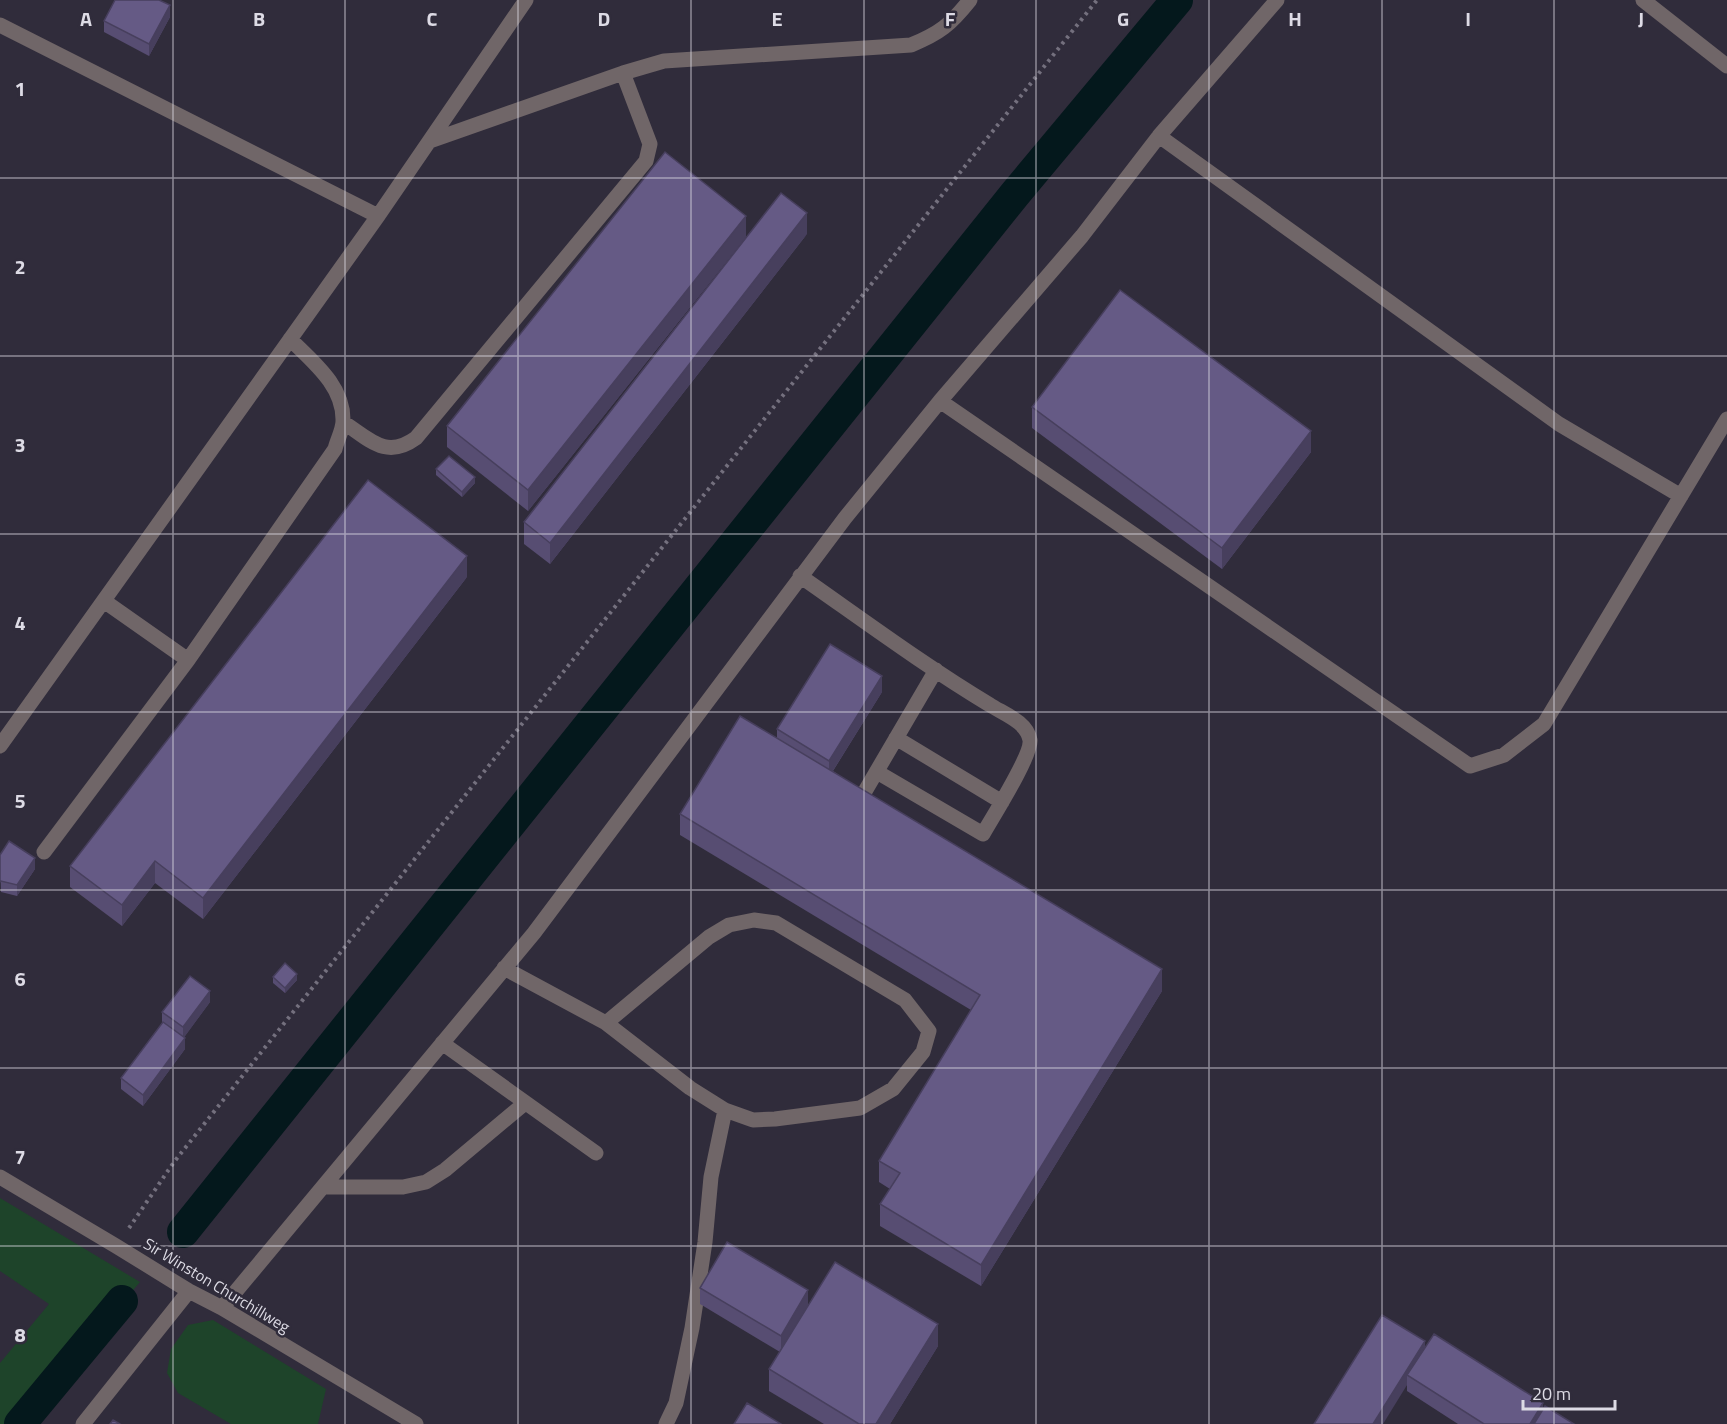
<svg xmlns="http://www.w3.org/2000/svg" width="1727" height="1424" font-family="'Titillium Web',sans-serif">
<rect width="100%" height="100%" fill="#302c3b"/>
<path fill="#1e442a" d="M0 1198 140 1282 20 1424H0V1363L49 1304 0 1271Z
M213 1320 326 1389 318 1424H231L178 1393 167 1373 171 1349 188 1325Z"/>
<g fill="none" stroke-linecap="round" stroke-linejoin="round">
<path stroke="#04181c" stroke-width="32" d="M183 1232 1015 194 1177 0
M20 1424 122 1301"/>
<path stroke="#74707e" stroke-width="4" stroke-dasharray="3 4.5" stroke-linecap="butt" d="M129 1228 174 1162 1097 0"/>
<path stroke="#706668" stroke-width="15" d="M1643 0 1727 66
M0 25 378 216
M1159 136 1559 424 1681 496
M430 141 623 73 664 61 911 45C940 33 950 25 970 0
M940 401 1470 766 1504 755 1544 724 1727 419
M343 422C369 439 386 460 416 438L646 161 650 144 623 73
M800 576C863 620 925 666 990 705 1004 714 1027 722 1030 740 1032 755 992 818 983 834L877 772
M104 601 188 660
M896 738 1002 802
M0 746 378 216 526 0
M864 793 936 670
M44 852 188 660 335 449C337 440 343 430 343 421 344 386 313 362 290 339
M504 968 606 1023 690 1088 725 1110 753 1120 775 1119 860 1108 893 1089 923 1052 929 1031 905 1000 776 923 754 920 729 925 709 937 606 1023
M442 1043 596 1153
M0 1177 116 1246 189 1291 222 1308 416 1424
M323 1187H403L426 1182 445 1170 525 1103
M222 1308 534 933 845 518 940 401 1082 236 1159 136 1277 0
M83 1424 189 1291
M666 1424 676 1403 692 1328 705 1242 711 1177 725 1110"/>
</g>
<path fill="#574d72" d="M170 17 149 56 104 32V21Z
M807 234 550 564 524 544V522Z
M746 237 528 511 447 447V426Z
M1032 407 1311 452 1222 569 1032 428Z
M436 469 475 483 462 497 436 475Z
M467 577 203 919 155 883 122 926 70 887V866Z
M882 692 833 771 1162 991 981 1286 880 1226V1204L890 1189 879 1182V1161L971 1010 680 835V814L777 737V729Z
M0 855 35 869 17 896 1 892Z
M273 977 297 980 285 993 273 983Z
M210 1002 184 1037 185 1049 143 1106 121 1089V1078L162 1023V1012Z
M700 1288 808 1306 938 1346 890 1424H824L769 1391V1369L780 1352 700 1304Z
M1425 1349 1543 1409 1574 1424H1458L1407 1391V1385L1314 1424Z"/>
<path fill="#473f5d" d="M170 5V17L149 56V44Z
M807 213V234L550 564V543Z
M746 216V237L528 511V490Z
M1311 431V452L1222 569V548Z
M475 477V483L462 497V492Z
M467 556V577L203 919V898Z
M882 676V692L829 777V761Z
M35 858V869L17 896V885Z
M155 861V883L122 926V905Z
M1162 969V991L981 1286V1265Z
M297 974V980L285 993V988Z
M210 991V1002L183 1039V1027Z
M185 1038V1049L143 1106V1095Z
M808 1290V1306L781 1352V1336Z
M938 1324V1346L890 1424H876Z
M1425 1341V1357L1407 1375V1385L1383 1424H1373Z
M1543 1403V1419L1540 1424H1530Z"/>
<path fill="#655a85" stroke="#473f5d" stroke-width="1.5" d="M115 0H159L170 5 149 44 104 21Z
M665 152 746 216 528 490 447 426Z
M781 193 807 213 550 543 524 522Z
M1120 290 1311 431 1222 548 1032 407Z
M449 456 475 477 462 492 436 469Z
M368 480 467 556 203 898 155 861 122 905 70 866Z
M830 644 882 676 829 761 777 729Z
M740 716 1162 969 981 1265 880 1204 900 1173 879 1161 980 995 680 814Z
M9 841 35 858 17 885 1 881 0 882V855Z
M285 963 297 974 285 988 273 977Z
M190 976 210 991 183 1027 162 1012Z
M163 1022 185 1038 143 1095 121 1078Z
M727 1242 808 1290 781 1336 700 1288Z
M835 1262 938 1324 876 1424H859L769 1369Z
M1382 1315 1425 1341 1373 1424H1314Z
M1434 1334 1543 1403 1530 1424H1484L1407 1375Z
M747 1403 781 1424H734Z
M1545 1406 1574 1424H1534Z
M113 1420 120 1424H110Z"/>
<path fill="none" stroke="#dddbe5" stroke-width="1.5" stroke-opacity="0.55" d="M173 0V1424M345 0V1424M518 0V1424M691 0V1424M864 0V1424M1036 0V1424M1209 0V1424M1382 0V1424M1554 0V1424M0 178H1727M0 356H1727M0 534H1727M0 712H1727M0 890H1727M0 1068H1727M0 1246H1727"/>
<g text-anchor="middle" stroke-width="5" stroke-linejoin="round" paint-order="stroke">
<g font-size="16" fill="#dddbe5" stroke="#302c3b">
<text transform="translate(217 1285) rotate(31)" y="6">Sir Winston Churchillweg</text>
</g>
</g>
<g font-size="20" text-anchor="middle" font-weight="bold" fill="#dddbe5" stroke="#302c3b" stroke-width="5" stroke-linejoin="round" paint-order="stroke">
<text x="86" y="26">A</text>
<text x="259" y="26">B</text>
<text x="432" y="26">C</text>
<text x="604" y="26">D</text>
<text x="777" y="26">E</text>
<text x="950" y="26">F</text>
<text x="1123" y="26">G</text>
<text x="1295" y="26">H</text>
<text x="1468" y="26">I</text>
<text x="1641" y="26">J</text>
<text x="20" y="96">1</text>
<text x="20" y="274">2</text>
<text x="20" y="452">3</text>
<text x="20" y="630">4</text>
<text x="20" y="808">5</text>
<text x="20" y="986">6</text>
<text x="20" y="1164">7</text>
<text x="20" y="1342">8</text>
</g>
<path d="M1523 1400v9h92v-9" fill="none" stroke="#dddbe5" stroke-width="3"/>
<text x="1532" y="1400" font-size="18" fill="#dddbe5" stroke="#302c3b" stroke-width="4.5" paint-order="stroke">20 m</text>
</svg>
